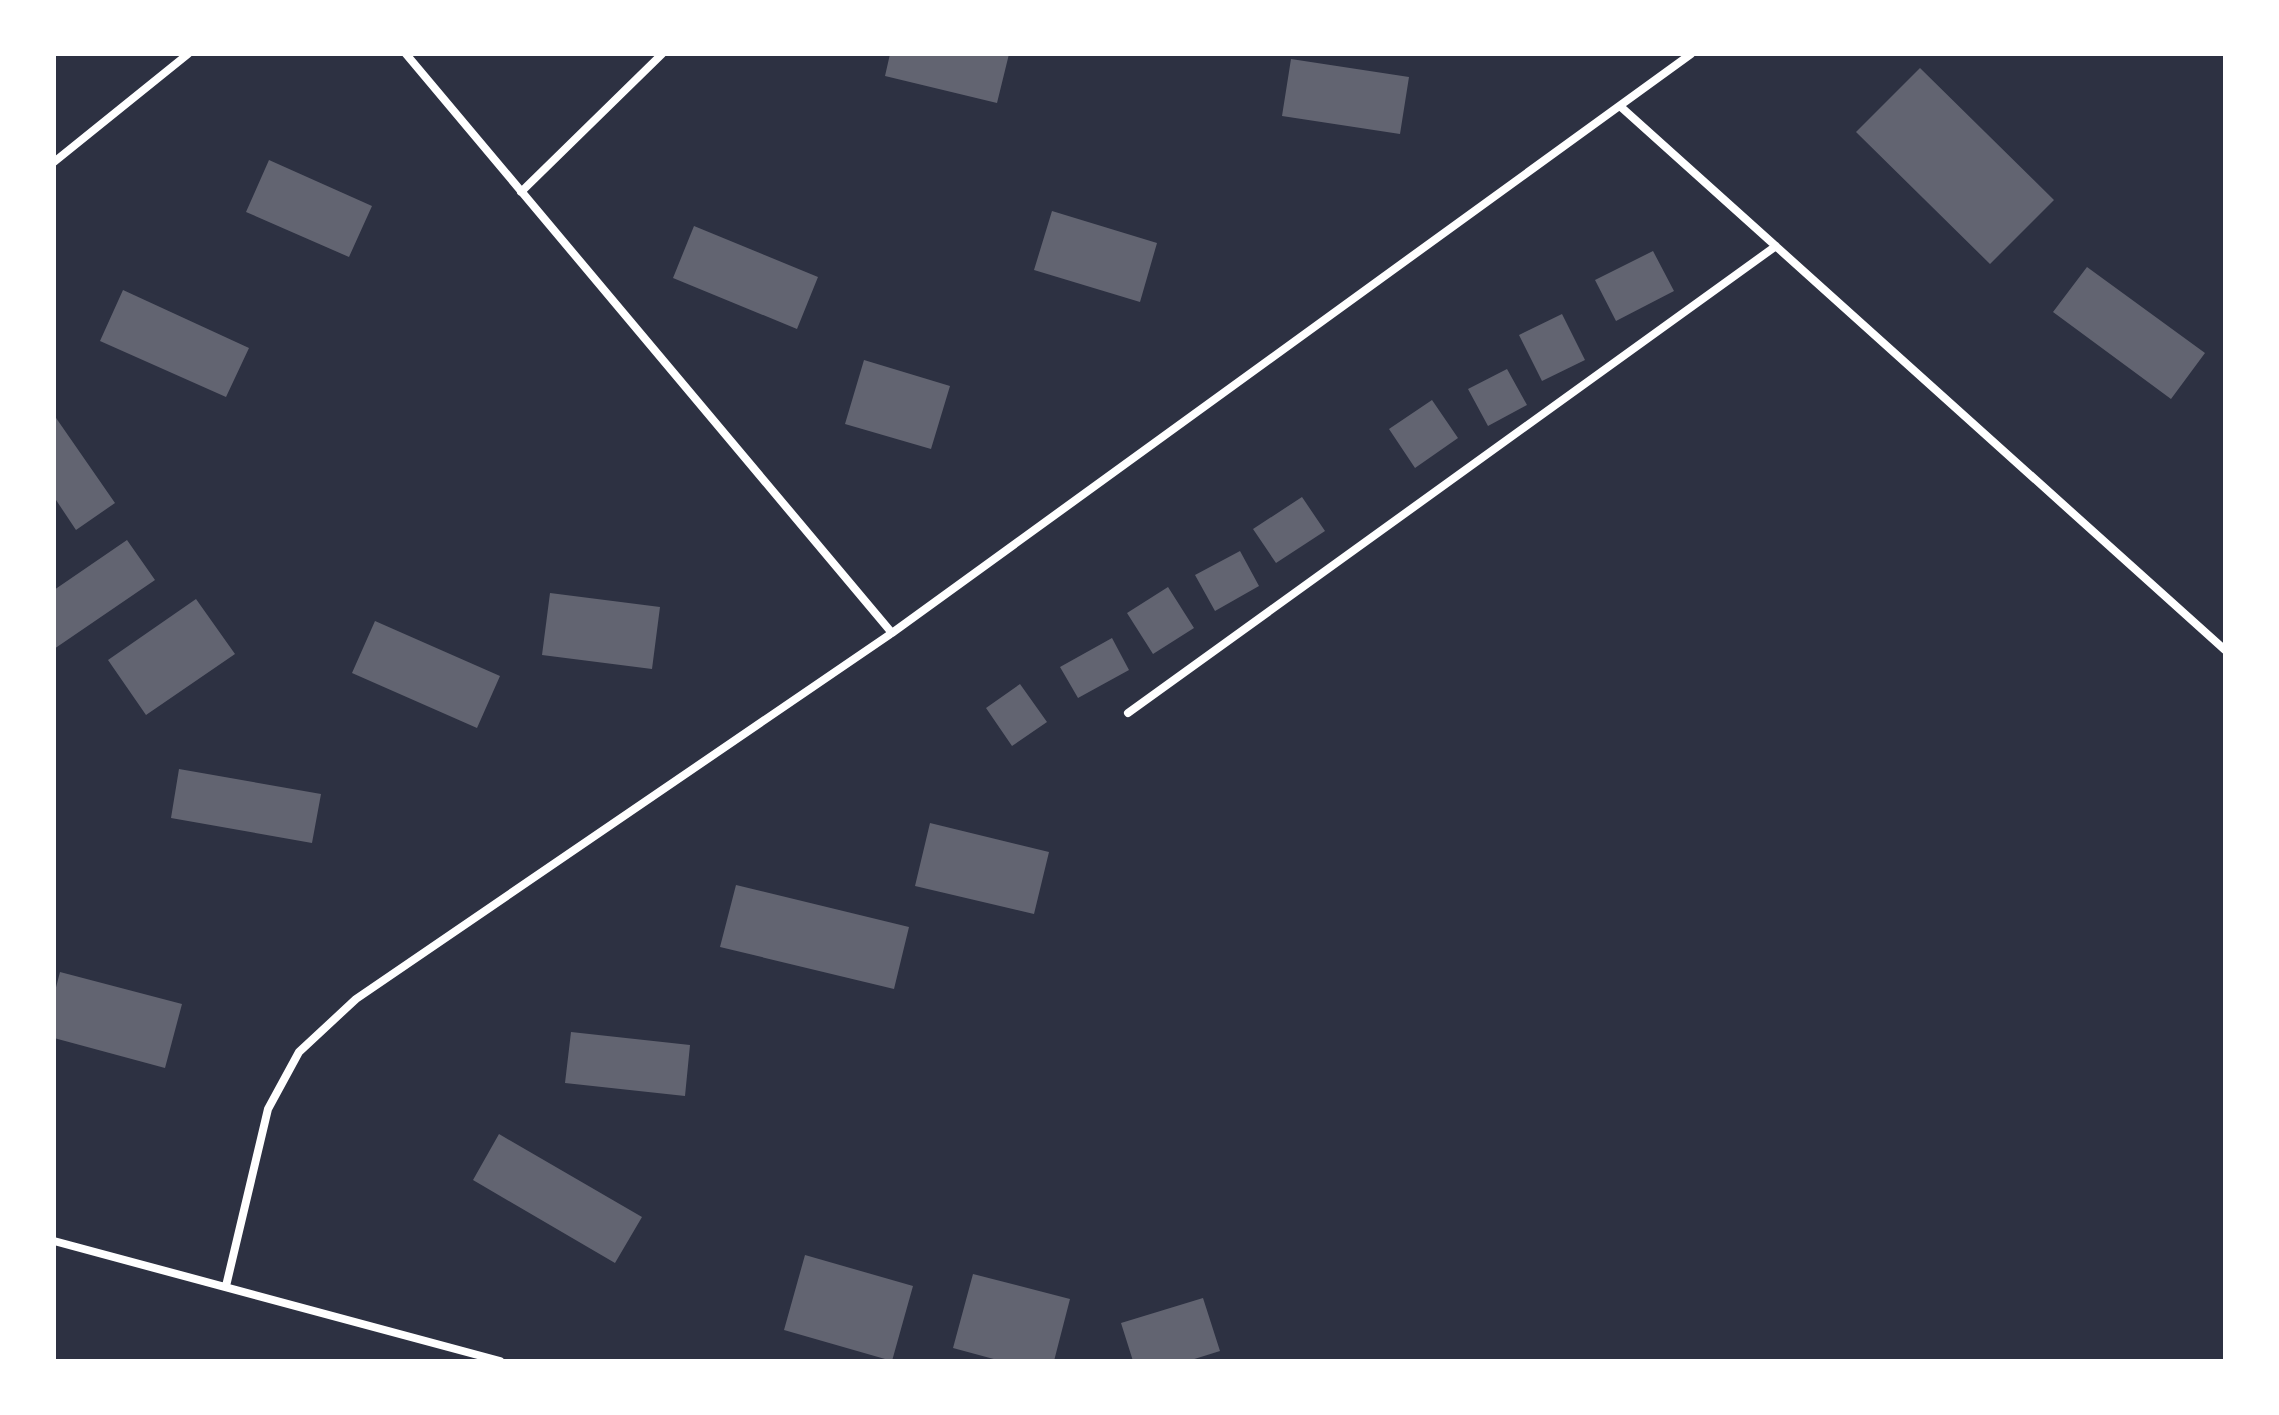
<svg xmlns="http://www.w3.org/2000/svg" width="2279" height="1415" font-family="'Sofia Sans Condensed',sans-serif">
<rect width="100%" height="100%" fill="#2d3142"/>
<path fill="#626471" d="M890 54H1009L997 103 885 76Z
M1291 59 1409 77 1400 134 1282 116Z
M1920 68 2054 200 1990 264 1856 132Z
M269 160 372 206 349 257 246 212Z
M1052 211 1157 243 1140 302 1034 270Z
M694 226 818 277 797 329 673 278Z
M1653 251 1674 291 1616 321 1595 280Z
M2087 267 2205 353 2171 399 2053 312Z
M123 290 249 348 226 397 100 341Z
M1562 314 1585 360 1542 381 1519 335Z
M864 360 950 386 931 449 845 424Z
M1507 369 1527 405 1488 426 1468 389Z
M1432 400 1458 438 1415 468 1389 429Z
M54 415 115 503 76 530 54 497Z
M1302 497 1325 531 1276 563 1253 529Z
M127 540 155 580 54 649V590Z
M1240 551 1259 586 1215 611 1195 575Z
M1168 587 1194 628 1153 654 1127 613Z
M550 593 660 607 652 669 542 655Z
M196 599 235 654 146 715 108 660Z
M375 621 500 676 477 728 352 673Z
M1112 638 1129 670 1078 698 1060 667Z
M1020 684 1047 722 1012 746 986 708Z
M179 769 321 794 312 843 171 818Z
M930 823 1049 852 1034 914 915 886Z
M736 885 909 927 894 989 720 947Z
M60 972 182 1004 165 1068 54 1038V995Z
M571 1032 690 1045 685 1096 565 1083Z
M499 1134 642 1217 615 1263 473 1180Z
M805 1255 913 1286 892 1361 784 1330Z
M973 1274 1070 1299 1054 1361H1001L953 1348Z
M1203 1298 1220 1351 1188 1361H1133L1121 1323Z"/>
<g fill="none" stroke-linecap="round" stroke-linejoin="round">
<path stroke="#fff" stroke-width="8" d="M406 54 892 633
M1621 107 2225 650
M54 162 188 54
M521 192 662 54
M1128 713 1776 246
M54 1241 500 1361
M226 1286 268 1109 299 1052 356 999 892 633 1691 54"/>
</g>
<rect width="2279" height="1415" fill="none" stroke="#ffffff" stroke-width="112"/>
</svg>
